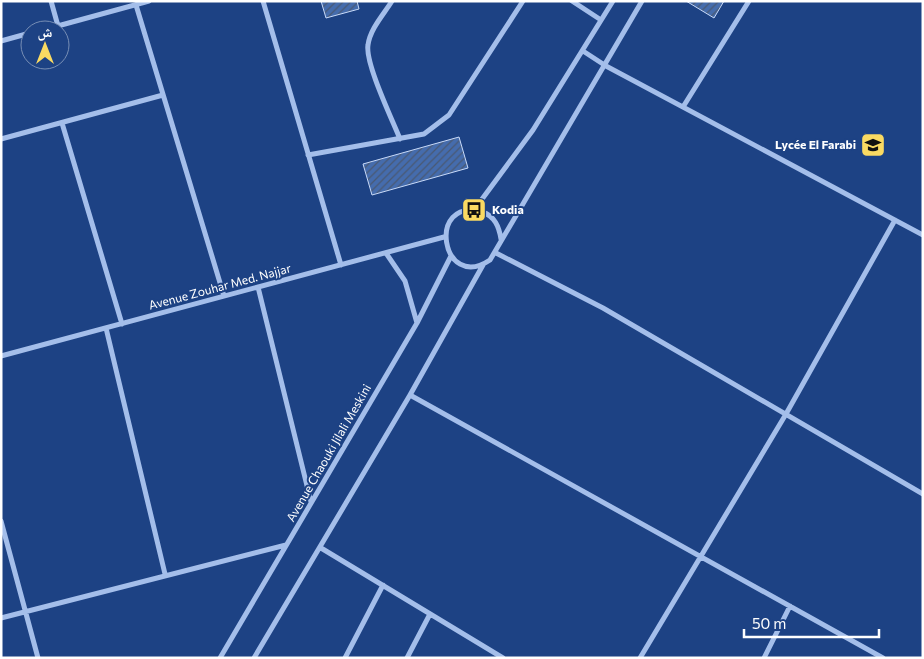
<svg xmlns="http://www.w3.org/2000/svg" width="924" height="659" font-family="Commissioner,'Noto Naskh Arabic',sans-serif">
<defs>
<pattern id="building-hatch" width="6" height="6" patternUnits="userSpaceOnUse" patternTransform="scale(1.25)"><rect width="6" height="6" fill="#456cad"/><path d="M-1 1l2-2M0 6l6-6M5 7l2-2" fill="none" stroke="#495973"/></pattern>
</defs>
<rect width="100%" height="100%" fill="#1d4284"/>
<path fill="url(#building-hatch)" stroke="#c9daf8" d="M321 1H357L359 9 326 18Z
M686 1H724L714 18Z
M459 137 468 168 372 195 363 164Z"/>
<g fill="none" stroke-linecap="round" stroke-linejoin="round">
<path stroke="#a4beea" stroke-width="5" d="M51 1 58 26
M263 1 341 265
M392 1C384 14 370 29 368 45 365 63 392 119 400 139
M572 1 601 20
M136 5 224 296
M43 30 149 1
M1 41 30 33
M583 51 606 66 923 235
M683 107 749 1
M62 123 122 324
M1 139 163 95
M308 155 424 134 449 115 523 1
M474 210 533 130 613 1
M501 239C499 227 495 216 482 212 426 196 441 293 490 260L642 1
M386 253 405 281 417 323
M496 253 603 308 923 494
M258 287 311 502
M106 328 165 574
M1 356 444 237
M410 395 883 658
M1 521 38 658
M321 548 503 658
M1 618 286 545
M220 658 417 323 451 256
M254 658 410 395 483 265
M345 658 383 585
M407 658 430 614
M640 658 786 414 895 220
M764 658 790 606"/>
</g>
<defs>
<symbol id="school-square" viewBox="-11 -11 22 22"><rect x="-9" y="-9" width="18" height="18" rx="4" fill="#fada62" stroke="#1d4284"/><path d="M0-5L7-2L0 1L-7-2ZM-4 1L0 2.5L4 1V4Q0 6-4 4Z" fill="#111"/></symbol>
<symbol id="bus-square" viewBox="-11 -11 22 22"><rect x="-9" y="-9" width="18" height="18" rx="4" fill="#fada62" stroke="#1d4284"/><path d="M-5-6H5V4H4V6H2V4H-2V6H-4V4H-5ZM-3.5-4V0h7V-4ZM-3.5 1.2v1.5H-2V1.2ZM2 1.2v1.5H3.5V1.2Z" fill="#111"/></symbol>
</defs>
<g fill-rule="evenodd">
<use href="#school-square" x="859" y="131" width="28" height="28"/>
<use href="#bus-square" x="460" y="196" width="28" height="28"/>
</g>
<g text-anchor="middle" stroke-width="4" stroke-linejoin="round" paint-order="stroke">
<g font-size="12" font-weight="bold" fill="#fff" stroke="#1d4284" text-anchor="end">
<text x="856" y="149">Lycée El Farabi</text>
<text x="492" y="214" text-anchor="start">Kodia</text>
</g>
<g font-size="12" fill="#fff" stroke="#1d4284">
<text transform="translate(220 287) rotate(-15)" y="4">Avenue Zouhar Med. Najjar</text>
<text transform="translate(329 453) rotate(-60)" y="4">Avenue Chaouki Jilali Meskini</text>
</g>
</g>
<rect width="924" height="659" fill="none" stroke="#ffffff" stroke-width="5"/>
<g transform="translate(45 45)"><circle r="24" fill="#1d4284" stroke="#778eb5"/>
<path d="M0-4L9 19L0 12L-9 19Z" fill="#fada62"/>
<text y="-8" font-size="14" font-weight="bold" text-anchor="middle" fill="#ffffff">ش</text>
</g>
<path d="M744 629v8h135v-8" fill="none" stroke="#ffffff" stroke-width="2.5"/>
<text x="752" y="629" font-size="15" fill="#ffffff" stroke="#1d4284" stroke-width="4" paint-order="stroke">50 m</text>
</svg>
